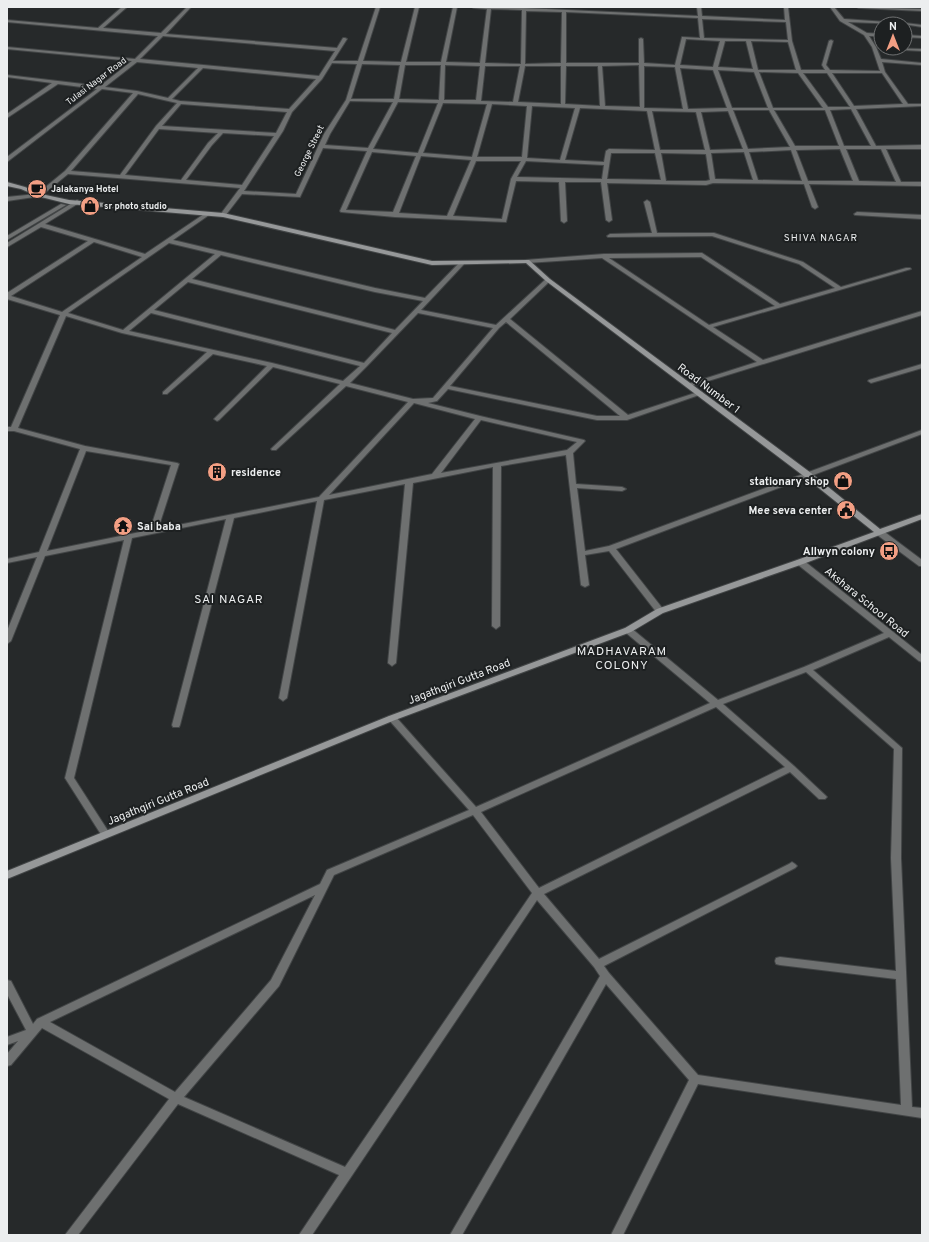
<svg xmlns="http://www.w3.org/2000/svg" width="929" height="1242" font-family="Overpass,sans-serif">
<rect width="100%" height="100%" fill="#26292a"/>
<g fill="none" stroke-linecap="round" stroke-linejoin="round">
<defs>
<path id="street" d="M122 7H127L103 28 161 33 187 7H191L166 34 337 48 343 38H345L347 39 333 61H358L376 7H380L363 61 401 62 415 7H419L406 62H441L453 7H457L446 62 480 63 487 9 474 8 472 7 524 8 698 16 697 7H701L702 16 785 20 784 7H788L792 41 801 70H825L822 65 829 41 831 40 833 41 826 65 830 70 880 71 872 47 864 35 840 21 830 7H834L844 19 901 23V24L848 22 867 33 881 34V36H869L876 47 881 59 922 63V65L882 62 885 72 908 104H922V106L856 109 876 146 922 145V149H886L901 182H922V186L809 184 818 207 815 209 812 207 804 184 713 183 706 185 607 183 612 220 609 222 606 220 601 182H565L567 221 564 223 561 221 559 182 516 181 506 222 395 217 341 212 340 211 367 151 323 148 300 197 242 194 225 216 223 217 220 215 240 188 68 174 41 196 7 201V197L37 194 65 171 133 93 102 89 7 162V157L97 89 58 84 7 118V114L52 83 7 77V75L100 86 132 61 7 49V47L135 59 158 36 7 22V20L98 28ZM491 9 522 10 521 64 485 63ZM526 11 562 12 561 63 525 64ZM566 12 698 18 700 38 682 37 675 65 644 63 643 39 641 38 639 39V63H566ZM702 19 786 22 788 40 704 38ZM163 36 335 51 319 76 140 59ZM686 39 720 41 713 67 680 65ZM725 41H746L753 69 718 67ZM751 41 788 42 796 70H758ZM137 62 198 68 168 98 137 91 105 87ZM332 63 357 64 346 100 324 134 296 194 244 191 283 131 292 112 322 79ZM362 64 400 65 394 99H351ZM405 65H441L439 100 399 99ZM445 65 480 66 476 100H444ZM639 65 640 107 605 106 602 66ZM485 66H520L513 102 481 101ZM525 66H561V104L518 102ZM566 66H598L600 106 565 104ZM644 66 675 67 683 109 644 108ZM203 68 316 79 289 109 180 101 172 99ZM680 68 713 70 727 108 688 109ZM718 70 754 72 768 108H732ZM759 72 798 73 823 108H773ZM803 73H827L850 107H828ZM832 73H882L903 104 854 106ZM138 94 177 103 156 126 120 175 71 171ZM350 101 393 102 368 148 325 145 330 134ZM398 102 438 103 418 153 373 149ZM443 103 487 104 472 157 423 153ZM181 104 287 112 276 133 162 126ZM492 104 527 106 522 157H477ZM532 106 575 108 560 160 527 158ZM580 108 647 111 655 150 609 149 606 151 604 162 565 160ZM851 109 871 146H844L830 110ZM733 110H769L790 147 748 149ZM774 110H825L839 146H795ZM652 111 696 112 705 150H660ZM728 111 743 149 710 150 701 112ZM159 129 218 133 208 143 181 180 125 175ZM223 133 274 136 242 185 186 180 212 145ZM840 149 853 181H808L796 150ZM846 149H881L896 182 859 181ZM791 150 802 181 758 180 749 152ZM372 152 416 156 393 212 346 210ZM744 152 753 180 715 179 711 153ZM611 153H655L661 180 607 179ZM661 153 706 154 710 180 706 181H666ZM421 156 471 160 447 216 399 213ZM476 161H521L511 179 502 219 453 216ZM526 161 604 165 602 179 517 177Z
M857 7 922 9V11L859 8Z
M905 23 922 25V27L903 24Z
M905 35 922 36V38L905 37Z
M883 48 922 49V51L885 49Z
M77 200 79 201V203L45 224 145 254 207 212 209 213V215L173 240 375 288 425 298 461 261H465V263L421 310 496 325 546 279H550V281L510 319 628 415 698 392 700 391 703 393 702 394 627 420H597L448 389 437 401 428 403 480 416 584 440 585 441 573 453 576 484 622 487 626 489 622 491 577 488 585 551 609 546 922 430V434L616 549 663 609 664 611 663 613H657L609 551 585 555 589 585 585 587 581 585 566 455 501 466 500 626 496 629 492 626 493 467 413 483 396 663 392 666 388 663 405 484 324 500 287 698 283 701 279 698 317 501 234 518 180 725 179 727H173L172 725 226 519 132 538 74 778 110 834 108 836H102L65 778 124 540 45 556 11 641 7 644V631L37 557 7 563V559L39 552 80 449 14 431H7V427H11L60 315 7 299V293L88 241 41 227 9 246 7 247V243ZM94 242 142 257 62 312 11 296ZM169 243 215 254 123 330 68 313ZM221 255 375 292 423 301 395 330 192 279ZM188 282 392 333 364 363 154 310ZM151 313 360 366 343 381 272 363 129 331ZM418 313 493 328 433 398 413 399 350 383 367 366ZM66 316 122 333 207 352 163 392V394H167L213 354 267 366 214 419 217 421 219 420 273 367 340 384 272 448 271 449 272 450H276L346 386 408 402 319 497 158 529 179 464 177 463 85 446 18 428ZM506 322 620 416H597L450 386 499 328ZM414 403 475 419 432 474 329 495ZM481 420 577 442 567 450 441 473ZM86 451 171 465 150 530 47 551Z
M647 200 650 202 657 233H714L803 262 841 287 906 268H910L911 269 713 327 763 360 922 311V315L692 386H688V384L757 362 602 258 527 263 524 261 525 260 604 254 702 253 780 304 835 288 799 264 712 236 608 237 607 236 610 234 652 233 644 202ZM701 257 775 306 709 325 609 258Z
M61 204 66 205 7 240V236Z
M857 212 922 215V219L855 215 854 214Z
M922 364V368L871 383 868 381 869 380Z
M876 530H882L922 560V566H919L876 534 875 532Z
M797 560H803L922 655V662L919 661 889 637 813 670 902 748 901 858 912 1107 922 1108V1118L698 1084 623 1235H611L689 1080 606 984 462 1235H450L600 976 594 967 537 900 312 1235H299L339 1175 178 1104 78 1235H65L169 1099 42 1028 11 1065 7 1066V1054L18 1041 7 1045V1037L26 1030 7 994V980L11 981 33 1024 37 1019 320 884 327 870 469 810 389 720 388 718 389 716H395L476 807 710 703 625 632 624 630 625 628H631L718 700 804 667 884 633 797 564 796 562ZM806 672 894 749 891 858 896 971 780 957 776 958 775 961 776 964 780 965 896 979 901 1105 698 1075 609 973 604 966 795 868 797 866 795 864 792 862 789 864 599 959 544 894 790 772 819 799H825L827 797 825 795 794 766 723 704ZM716 707 785 767 539 888 481 812ZM473 815 532 893 345 1167 184 1097 279 986 334 875ZM315 895 271 980 175 1092 50 1022Z"/>
<path id="secondary" d="M7 182 25 187 41 194 69 200 223 213 432 261 529 260 550 279 811 473 880 529 922 514V519L803 564 663 613 631 632 395 720 7 879V871L389 716 625 628 657 609 797 560 874 532 805 477 546 281 526 263 432 265 223 217 69 204 37 196 21 189 7 186Z"/>
</defs>
<use href="#street" stroke="#424546" stroke-width="2"/>
<use href="#secondary" stroke="#424546" stroke-width="2"/>
<use href="#street" fill="#6e7070" fill-rule="evenodd"/>
<use href="#secondary" fill="#969899" fill-rule="evenodd"/>
</g>
<defs>
<symbol id="cafe-disc" viewBox="-11 -11 22 22"><circle r="9.5" fill="#f39f84" stroke="#1d2021"/><path d="M-5.5-4.5H6V0H3Q3 3.5 0 3.5H-2.5Q-5.5 3.5-5.5 0ZM3-3.2v2h1.7v-2ZM-6 4.5H4V6H-6Z" fill="#111"/></symbol>
<symbol id="shop-disc" viewBox="-11 -11 22 22"><circle r="9.5" fill="#f39f84" stroke="#1d2021"/><path d="M-5-2.5h2.3a2.7 3.5 0 0 1 5.4 0H5L5.5 6h-11ZM-1.5-2.5h3a1.5 2.3 0 0 0-3 0Z" fill="#111"/></symbol>
<symbol id="building-disc" viewBox="-11 -11 22 22"><circle r="9.5" fill="#f39f84" stroke="#1d2021"/><path d="M-4-6H4V6H1V3H-1V6H-4ZM-2.5-4.3h1.7v1.8h-1.7ZM.8-4.3h1.7v1.8H.8ZM-2.5-1h1.7V.8h-1.7ZM.8-1h1.7V.8H.8Z" fill="#111"/></symbol>
<symbol id="civic-disc" viewBox="-11 -11 22 22"><circle r="9.5" fill="#f39f84" stroke="#1d2021"/><path d="M-.6-6.5H3V-4.5H.6V-3L4-1V1h2V6H-6V1h2V-1L-.6-3ZM-1.2 2.5V6h2.4V2.5Z" fill="#111"/></symbol>
<symbol id="temple-disc" viewBox="-11 -11 22 22"><circle r="9.5" fill="#f39f84" stroke="#1d2021"/><path d="M0-6L5-2H3V0L6.5 2.5H4V6H1.5V3h-3V6H-4V2.5H-6.5L-3 0V-2H-5Z" fill="#111"/></symbol>
<symbol id="bus-disc" viewBox="-11 -11 22 22"><circle r="9.5" fill="#f39f84" stroke="#1d2021"/><path d="M-5-6H5V4H4V6H2V4H-2V6H-4V4H-5ZM-3.5-4V0h7V-4ZM-3.5 1.2v1.5H-2V1.2ZM2 1.2v1.5H3.5V1.2Z" fill="#111"/></symbol>
</defs>
<g fill-rule="evenodd">
<use href="#cafe-disc" x="26" y="178" width="22" height="22"/>
<use href="#shop-disc" x="79" y="195" width="22" height="22"/>
<use href="#building-disc" x="206" y="461" width="22" height="22"/>
<use href="#shop-disc" x="832" y="470" width="22" height="22"/>
<use href="#civic-disc" x="835" y="499" width="22" height="22"/>
<use href="#temple-disc" x="112" y="515" width="22" height="22"/>
<use href="#bus-disc" x="878" y="540" width="22" height="22"/>
</g>
<g text-anchor="middle" stroke-width="4" stroke-linejoin="round" paint-order="stroke">
<g font-size="9" fill="#eceeef" stroke="#1d2021">
<text transform="translate(96 81) rotate(-37)" y="3">Tulasi Nagar Road</text>
<text transform="translate(309 151) rotate(-64)" y="3">George Street</text>
</g>
<g font-size="9" font-weight="bold" fill="#eceeef" stroke="#1d2021" text-anchor="start">
<text x="51" y="192">Jalakanya Hotel</text>
<text x="104" y="209">sr photo studio</text>
</g>
<g font-size="10" letter-spacing="1" fill="#eceeef" stroke="#1d2021">
<text x="821" y="241">SHIVA NAGAR</text>
</g>
<g font-size="11" fill="#eceeef" stroke="#1d2021">
<text transform="translate(709 388) rotate(37)" y="4">Road Number 1</text>
<text transform="translate(867 602) rotate(39)" y="4">Akshara School Road</text>
<text transform="translate(459 681) rotate(-21)" y="4">Jagathgiri Gutta Road</text>
<text transform="translate(158 801) rotate(-22)" y="4">Jagathgiri Gutta Road</text>
</g>
<g font-size="11" font-weight="bold" fill="#eceeef" stroke="#1d2021" text-anchor="end">
<text x="231" y="476" text-anchor="start">residence</text>
<text x="829" y="485">stationary shop</text>
<text x="832" y="514">Mee seva center</text>
<text x="137" y="530" text-anchor="start">Sai baba</text>
<text x="875" y="555">Allwyn colony</text>
</g>
<g font-size="12" letter-spacing="1" fill="#eceeef" stroke="#1d2021">
<text x="229" y="603">SAI NAGAR</text>
<text x="622" y="655">MADHAVARAM<tspan x="622" dy="14">COLONY</tspan></text>
</g>
</g>
<rect width="929" height="1242" fill="none" stroke="#eceeef" stroke-width="16"/>
<g transform="translate(893 36)"><circle r="19" fill="#1d2021" stroke="#707273"/>
<path d="M0-3L7 15L0 10L-7 15Z" fill="#f39f84"/>
<text y="-6" font-size="11" font-weight="bold" text-anchor="middle" fill="#eceeef">N</text>
</g>
</svg>
